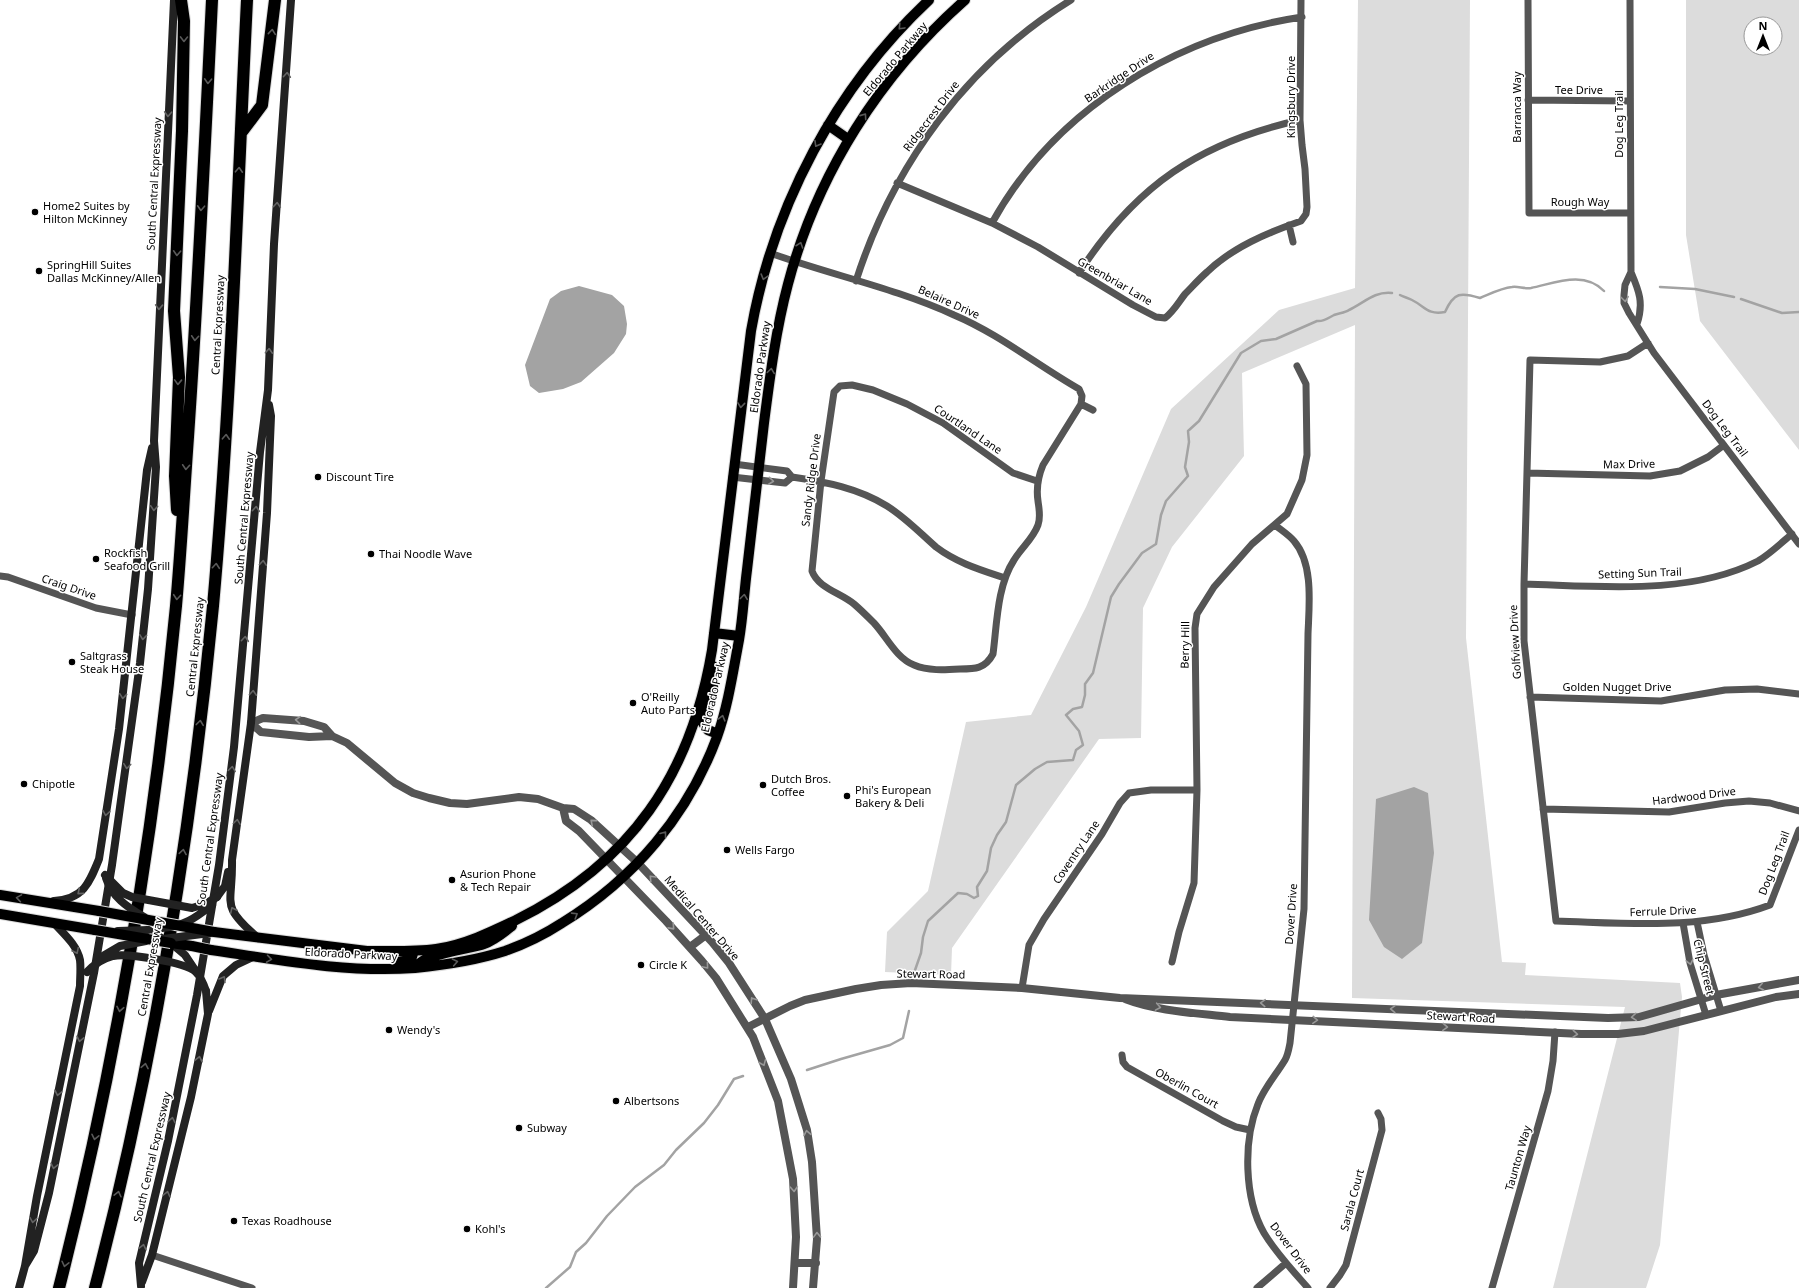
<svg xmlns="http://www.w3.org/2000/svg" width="1799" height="1288" font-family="'Noto Sans',sans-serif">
<rect width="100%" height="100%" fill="#fff"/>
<path fill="#dcdcdc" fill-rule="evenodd" d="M1358 0H1470L1466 638 1502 962 1526 963 1525 975 1680 983 1682 997 1660 1245 1646 1288H1553L1625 1007 1352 998 1355 325 1242 373 1244 456 1172 547 1143 608 1141 738 1099 739 952 948 951 975 885 972 887 932 928 891 966 722 1031 715 1086 607 1171 409 1279 310 1355 288Z
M1686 0H1799V450L1700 321 1686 235ZM1751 24H1775V48H1751Z"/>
<path fill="#a3a3a3" d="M579 286 612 295 624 306 627 324 626 334 614 353 581 382 563 389 539 393 530 386 525 365 550 299 561 291Z
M1414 787 1428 793 1434 853 1422 943 1402 959 1384 947 1369 920 1376 799Z"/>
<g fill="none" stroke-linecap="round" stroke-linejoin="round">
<path stroke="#a3a3a3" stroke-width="2.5" d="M1660 287 1695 289 1734 297
M1400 295C1404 297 1408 298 1412 300 1426 307 1427 315 1445 312 1454 292 1461 292 1480 298 1490 294 1501 288 1512 287 1518 286 1524 289 1531 288 1555 283 1584 270 1604 291
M1741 299 1782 313 1799 312
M914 973 921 953 923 937 928 921 958 893 967 894 974 898 978 896 977 887 987 871 991 848 997 835 1006 822 1016 785 1035 769 1047 762 1073 760 1076 750 1083 745 1079 731 1066 715 1073 709 1082 707 1085 695V684L1093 673 1111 597 1119 584 1142 553 1156 544 1161 515 1166 501 1188 476 1185 467 1189 442 1188 431 1199 421 1241 353 1261 341 1276 339 1317 321C1324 322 1328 318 1334 315 1339 313 1345 313 1349 310 1364 303 1374 291 1392 293
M807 1070 841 1059 890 1045 903 1038 909 1011
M546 1288 570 1267 576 1252 586 1243 607 1216 635 1187 664 1165 676 1150 704 1123 718 1105 734 1079 743 1076"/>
<defs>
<path id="primary" d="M828 125 848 139
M714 633 739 636
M713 666V689L703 723 708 730 718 734
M0 895 99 911
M0 914 95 930
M214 932 367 951C390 951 414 952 436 949 464 945 491 932 516 920 631 863 691 775 712 650L751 331C773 206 836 87 929 0
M171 943 192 946
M211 950C279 960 347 973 415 968 445 965 477 960 505 951 525 944 545 934 562 923 634 879 688 815 717 737 728 706 733 672 739 640 743 617 744 593 747 570 753 521 758 472 764 423 770 376 776 329 788 284 817 174 880 75 965 0
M396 962 411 960 414 951
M416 968C420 954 470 949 484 944 495 940 503 933 512 926"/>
<path id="motorway" d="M241 133 262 105 275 0
M177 510 175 476 179 377 174 311 182 131 184 21 181 0
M59 1288C116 1064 154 836 176 606 181 550 184 493 188 437 198 291 205 146 212 0
M95 1288C153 1065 191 836 213 606 231 405 237 202 247 0"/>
</defs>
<use href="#primary" stroke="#dbdbdb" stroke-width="12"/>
<use href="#motorway" stroke="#dbdbdb" stroke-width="14"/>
<path stroke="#555" stroke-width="7" d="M1528 0 1529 213H1630
M1630 0 1631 272C1639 291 1644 303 1637 324
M1528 100 1630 101
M897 183 992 223 1038 247 1133 305 1156 317 1165 318C1174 311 1178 303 1185 294 1192 287 1199 279 1207 272 1233 247 1267 233 1301 221L1306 214 1307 207 1305 169 1302 145 1300 120 1301 0
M992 223C1055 109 1176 36 1302 17
M1289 225 1293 242
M770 253C831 275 895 288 954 315 999 334 1037 365 1079 389L1082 396 1081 404 1043 465C1038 477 1036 488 1038 501 1039 509 1041 517 1038 525 1033 539 1021 548 1014 560 997 586 997 624 993 654 985 669 975 669 960 669 944 670 928 671 914 665 896 658 887 637 874 623 868 617 861 610 854 604 841 593 818 588 812 571L821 481 834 392 840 386 852 385 873 390 907 404 943 423 1013 473 1037 481
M1631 272 1625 285 1624 295V303L1629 313 1654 353 1799 544
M1079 273C1135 186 1200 142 1300 120
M856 281C893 165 967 64 1071 0
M1648 343 1628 356 1600 362 1530 360 1524 584V641L1556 921C1627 923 1701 931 1770 905L1799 830
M1081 404 1093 410
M1527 473 1650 476 1680 471 1708 457 1724 445
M732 477 785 483 792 477 787 471 734 464
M792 477C826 482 858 488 887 506 906 518 920 533 936 547 957 563 981 570 1005 578
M1275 525C1281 530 1289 535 1294 541 1314 564 1309 606 1308 634L1304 909 1290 1043C1289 1048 1288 1055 1285 1060 1276 1075 1264 1088 1258 1104 1243 1141 1244 1198 1264 1233 1276 1253 1293 1271 1308 1288
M0 576 8 577 96 608 132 615
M1524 584C1599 586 1689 596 1758 561 1770 554 1781 543 1792 534
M1530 697 1661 701 1725 690 1757 689 1799 694
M1543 809 1669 812 1725 803 1749 801 1770 803 1799 811
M1697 922 1704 955 1721 1011
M1683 923 1690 963 1706 1015
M1172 962 1179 932 1194 883 1197 790 1195 628 1197 614 1214 587 1252 544 1287 514 1302 480 1307 455 1306 384 1297 366
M1022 988 1029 945 1044 919 1102 834 1120 803 1129 793 1151 790H1197
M1122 1055 1123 1062 1127 1067 1223 1121 1236 1127 1250 1130
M152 1255 252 1288
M1257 1288 1286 1263
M1330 1288 1340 1275 1346 1265 1382 1130 1381 1119 1378 1113
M1492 1288 1548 1091 1553 1061 1555 1032"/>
<path stroke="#555" stroke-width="8" d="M332 736 324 727 304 721 263 718 251 723 261 732 309 737 332 736 347 743 395 783 413 793 429 798 450 803 467 804 519 797 538 799 563 808 574 809 591 820 638 863 712 942 729 963 765 1019 791 1079 807 1130 812 1162 817 1239 813 1288
M563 808 566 821 579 831 666 921 702 961 716 978 753 1037 778 1101 793 1179 796 1237 793 1288
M690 947 706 935
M1125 999C1156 1011 1196 1013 1230 1017L1581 1034H1618L1644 1031 1776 997 1799 994
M748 1027 790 1006 805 1000 856 989 881 985 911 983 1022 988 1120 998 1608 1018 1639 1017 1716 995 1799 980
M795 1263H816"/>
<path stroke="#222" stroke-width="8" d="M217 897 225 886 228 872
M54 901C83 899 89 884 99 859L119 729 147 470 152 448
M148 930 163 939
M258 938C219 904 233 906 232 860L251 723 267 513 271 416 269 405
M172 944 185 955 197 973
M209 1011 223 976 236 965 253 957
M25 1266 34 1251 49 1193 94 973 112 865 140 663 148 589 156 467 154 441 174 0
M142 1282 152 1255 191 1097 208 1014 206 991
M141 1286 139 1263 168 1141 197 995 219 865 234 747 260 452 268 390 274 244 291 0
M19 1288 25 1266 37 1196 80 986C80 978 81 968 80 960 77 945 64 934 54 923"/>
<use href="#primary" stroke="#000" stroke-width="10"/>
<use href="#motorway" stroke="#000" stroke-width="12"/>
<defs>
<path id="primary-bridge" d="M99 911 214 932
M95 930 171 943
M192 946 211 950"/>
</defs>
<use href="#primary-bridge" stroke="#dbdbdb" stroke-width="12" stroke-linecap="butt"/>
<path stroke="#222" stroke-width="8" d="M105 875 123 893 132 897 192 908 205 904 217 897
M106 878C112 897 127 907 144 917
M162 928C185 926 195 918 212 905
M118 931 148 930
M163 939 210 933
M103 956 120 946 146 941
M87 972C95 963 102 959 113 956 127 953 185 962 196 972 201 977 204 985 206 991"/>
<use href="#primary-bridge" stroke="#000" stroke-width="10"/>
</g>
<defs><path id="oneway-chevron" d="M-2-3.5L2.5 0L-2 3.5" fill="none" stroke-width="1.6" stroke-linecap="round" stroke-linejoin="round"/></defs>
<g stroke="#595959">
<use href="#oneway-chevron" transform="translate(901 27) rotate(133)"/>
<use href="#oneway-chevron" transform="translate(272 32) rotate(-84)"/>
<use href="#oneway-chevron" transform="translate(184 39) rotate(91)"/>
<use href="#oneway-chevron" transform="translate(208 81) rotate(93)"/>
<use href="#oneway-chevron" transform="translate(864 116) rotate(-55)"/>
<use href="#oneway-chevron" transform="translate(817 144) rotate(120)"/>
<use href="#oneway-chevron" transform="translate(239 170) rotate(-87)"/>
<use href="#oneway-chevron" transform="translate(201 208) rotate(93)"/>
<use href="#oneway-chevron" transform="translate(800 245) rotate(-71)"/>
<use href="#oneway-chevron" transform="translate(177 253) rotate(93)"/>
<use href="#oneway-chevron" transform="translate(764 277) rotate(106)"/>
<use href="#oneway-chevron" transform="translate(195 338) rotate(94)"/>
<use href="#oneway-chevron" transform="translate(771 371) rotate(-82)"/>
<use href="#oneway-chevron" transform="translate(178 382) rotate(92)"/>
<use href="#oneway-chevron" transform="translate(741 405) rotate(96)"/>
<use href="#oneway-chevron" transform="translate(226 437) rotate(-87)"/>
<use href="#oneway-chevron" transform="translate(186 467) rotate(94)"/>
<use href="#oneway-chevron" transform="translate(216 566) rotate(-85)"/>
<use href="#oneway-chevron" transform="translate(177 597) rotate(95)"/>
<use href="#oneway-chevron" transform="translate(744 597) rotate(-83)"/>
<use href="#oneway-chevron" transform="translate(722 718) rotate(-75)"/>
<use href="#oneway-chevron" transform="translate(200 723) rotate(-83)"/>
<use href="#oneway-chevron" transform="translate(664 834) rotate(-52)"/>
<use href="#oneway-chevron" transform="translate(183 852) rotate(-81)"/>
<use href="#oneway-chevron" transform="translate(19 898) rotate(-171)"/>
<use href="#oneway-chevron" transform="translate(575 915) rotate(-32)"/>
<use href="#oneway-chevron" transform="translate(269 959) rotate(8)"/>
<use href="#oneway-chevron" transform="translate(455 962) rotate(-11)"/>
<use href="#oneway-chevron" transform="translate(120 1009) rotate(101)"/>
<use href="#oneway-chevron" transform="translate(145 1066) rotate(-79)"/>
<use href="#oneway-chevron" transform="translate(95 1137) rotate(102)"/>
<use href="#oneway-chevron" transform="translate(118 1194) rotate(-77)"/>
<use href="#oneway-chevron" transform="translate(65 1264) rotate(103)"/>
</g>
<g stroke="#646464">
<use href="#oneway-chevron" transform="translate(287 75) rotate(-86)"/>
<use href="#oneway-chevron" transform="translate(168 114) rotate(93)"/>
<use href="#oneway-chevron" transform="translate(277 205) rotate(-86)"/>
<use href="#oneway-chevron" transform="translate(159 307) rotate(92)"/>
<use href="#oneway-chevron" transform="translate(269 351) rotate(-87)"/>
<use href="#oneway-chevron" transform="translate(154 508) rotate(94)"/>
<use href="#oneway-chevron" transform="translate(256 509) rotate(-85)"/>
<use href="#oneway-chevron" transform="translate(263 563) rotate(-85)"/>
<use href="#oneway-chevron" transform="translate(143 637) rotate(96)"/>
<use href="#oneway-chevron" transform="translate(245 639) rotate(-85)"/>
<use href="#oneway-chevron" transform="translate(253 693) rotate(-86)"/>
<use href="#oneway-chevron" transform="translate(123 696) rotate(96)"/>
<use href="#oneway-chevron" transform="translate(127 766) rotate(97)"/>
<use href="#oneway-chevron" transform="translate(232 769) rotate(-82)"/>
<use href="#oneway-chevron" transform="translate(106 813) rotate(99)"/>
<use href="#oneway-chevron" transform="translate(237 822) rotate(-82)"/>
<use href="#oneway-chevron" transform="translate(80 892) rotate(140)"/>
<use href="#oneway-chevron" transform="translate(233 910) rotate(-115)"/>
<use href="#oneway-chevron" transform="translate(76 951) rotate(64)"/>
<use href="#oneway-chevron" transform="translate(223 979) rotate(-59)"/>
<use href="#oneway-chevron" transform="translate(80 1039) rotate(102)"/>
<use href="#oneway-chevron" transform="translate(199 1059) rotate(-78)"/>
<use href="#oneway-chevron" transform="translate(58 1093) rotate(102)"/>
<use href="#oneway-chevron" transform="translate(172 1120) rotate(-79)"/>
<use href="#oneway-chevron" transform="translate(54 1166) rotate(102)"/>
<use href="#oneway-chevron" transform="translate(167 1194) rotate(-76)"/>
<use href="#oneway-chevron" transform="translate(33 1220) rotate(99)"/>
<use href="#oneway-chevron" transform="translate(143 1247) rotate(-77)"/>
</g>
<g stroke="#999">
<use href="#oneway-chevron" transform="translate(1625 299) rotate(83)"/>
<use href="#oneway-chevron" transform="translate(771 481) rotate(6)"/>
<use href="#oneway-chevron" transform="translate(298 720) rotate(-175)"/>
<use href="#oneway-chevron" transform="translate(593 822) rotate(-139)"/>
<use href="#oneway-chevron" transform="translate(652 878) rotate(-133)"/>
<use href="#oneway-chevron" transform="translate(672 927) rotate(48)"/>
<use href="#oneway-chevron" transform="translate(1690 962) rotate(77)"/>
<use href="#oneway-chevron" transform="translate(706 966) rotate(50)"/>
<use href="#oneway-chevron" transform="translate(1761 987) rotate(169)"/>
<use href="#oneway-chevron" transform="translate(753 1000) rotate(-123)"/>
<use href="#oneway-chevron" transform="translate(1263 1003) rotate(-177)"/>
<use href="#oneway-chevron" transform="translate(1158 1007) rotate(10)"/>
<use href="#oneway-chevron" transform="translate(1393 1009) rotate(-178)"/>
<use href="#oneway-chevron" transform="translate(1634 1017) rotate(175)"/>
<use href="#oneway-chevron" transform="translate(1315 1020) rotate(3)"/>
<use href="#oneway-chevron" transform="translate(1445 1027) rotate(3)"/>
<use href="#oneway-chevron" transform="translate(1575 1034) rotate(5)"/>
<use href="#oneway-chevron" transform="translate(763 1063) rotate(68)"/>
<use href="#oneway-chevron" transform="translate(807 1133) rotate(-101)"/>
<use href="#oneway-chevron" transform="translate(794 1189) rotate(87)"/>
<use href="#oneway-chevron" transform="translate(817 1235) rotate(-92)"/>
</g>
<g fill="#000" stroke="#fff" stroke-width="1.5">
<circle cx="35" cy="212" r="4"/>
<circle cx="39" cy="271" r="4"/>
<circle cx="318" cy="477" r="4"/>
<circle cx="371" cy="554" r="4"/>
<circle cx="96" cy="559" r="4"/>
<circle cx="72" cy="662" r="4"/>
<circle cx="633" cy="703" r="4"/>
<circle cx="24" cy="784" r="4"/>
<circle cx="763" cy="785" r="4"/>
<circle cx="847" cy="796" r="4"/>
<circle cx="727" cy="850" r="4"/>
<circle cx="452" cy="880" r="4"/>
<circle cx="641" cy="965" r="4"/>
<circle cx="389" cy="1030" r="4"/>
<circle cx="616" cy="1101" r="4"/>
<circle cx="519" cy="1128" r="4"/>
<circle cx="234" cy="1221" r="4"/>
<circle cx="467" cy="1229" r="4"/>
</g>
<g text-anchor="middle" stroke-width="3" stroke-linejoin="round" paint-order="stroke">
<g font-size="11" fill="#000" stroke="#fff">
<text transform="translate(895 59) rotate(-50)" y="4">Eldorado Parkway</text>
<text transform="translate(1119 77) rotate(-34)" y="4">Barkridge Drive</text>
<text x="1579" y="94">Tee Drive</text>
<text transform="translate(1291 97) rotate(-90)" y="4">Kingsbury Drive</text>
<text transform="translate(1517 107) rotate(-90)" y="4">Barranca Way</text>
<text transform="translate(931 116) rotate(-53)" y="4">Ridgecrest Drive</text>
<text transform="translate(1619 124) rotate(-90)" y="4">Dog Leg Trail</text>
<text transform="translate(154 184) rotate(-87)" y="4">South Central Expressway</text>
<text x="1580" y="206">Rough Way</text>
<text transform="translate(1115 281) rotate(30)" y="4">Greenbriar Lane</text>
<text transform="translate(949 302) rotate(24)" y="4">Belaire Drive</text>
<text transform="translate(218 325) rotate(-87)" y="4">Central Expressway</text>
<text transform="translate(760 367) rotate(-82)" y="4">Eldorado Parkway</text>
<text transform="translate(1725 428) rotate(53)" y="4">Dog Leg Trail</text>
<text transform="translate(968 429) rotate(34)" y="4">Courtland Lane</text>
<text transform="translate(1629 464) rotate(-1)" y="4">Max Drive</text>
<text transform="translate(811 480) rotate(-83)" y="4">Sandy Ridge Drive</text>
<text transform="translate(244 518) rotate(-85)" y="4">South Central Expressway</text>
<text transform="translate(1640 573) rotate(-2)" y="4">Setting Sun Trail</text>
<text transform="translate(69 587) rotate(19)" y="4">Craig Drive</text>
<text transform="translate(1515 642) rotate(-93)" y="4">Golfview Drive</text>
<text transform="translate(1185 645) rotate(-89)" y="4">Berry Hill</text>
<text transform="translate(195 647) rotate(-84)" y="4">Central Expressway</text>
<text transform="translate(715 687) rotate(-77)" y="4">Eldorado Parkway</text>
<text x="1617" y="691">Golden Nugget Drive</text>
<text transform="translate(1694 796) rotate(-7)" y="4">Hardwood Drive</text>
<text transform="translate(210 839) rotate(-82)" y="4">South Central Expressway</text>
<text transform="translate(1076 852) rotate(-56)" y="4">Coventry Lane</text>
<text transform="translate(1774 863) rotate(-69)" y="4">Dog Leg Trail</text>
<text transform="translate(1663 911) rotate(-2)" y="4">Ferrule Drive</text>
<text transform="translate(1291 914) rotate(-86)" y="4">Dover Drive</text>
<text transform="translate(702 918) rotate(49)" y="4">Medical Center Drive</text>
<text transform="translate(351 954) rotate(3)" y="4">Eldorado Parkway</text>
<text transform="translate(150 967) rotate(-80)" y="4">Central Expressway</text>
<text transform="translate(1704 967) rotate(76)" y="4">Chip Street</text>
<text transform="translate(931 974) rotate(1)" y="4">Stewart Road</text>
<text transform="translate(1461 1017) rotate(3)" y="4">Stewart Road</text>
<text transform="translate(1187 1088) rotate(29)" y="4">Oberlin Court</text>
<text transform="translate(152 1157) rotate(-77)" y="4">South Central Expressway</text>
<text transform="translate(1518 1158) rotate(-74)" y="4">Taunton Way</text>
<text transform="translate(1352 1200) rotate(-75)" y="4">Sarala Court</text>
<text transform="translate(1291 1248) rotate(53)" y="4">Dover Drive</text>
</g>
<g font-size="11" fill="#000" stroke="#fff" text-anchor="start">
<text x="43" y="210">Home2 Suites by<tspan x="43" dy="13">Hilton McKinney</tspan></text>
<text x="47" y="269">SpringHill Suites<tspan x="47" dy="13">Dallas McKinney/Allen</tspan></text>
<text x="326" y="481">Discount Tire</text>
<text x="104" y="557">Rockfish<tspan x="104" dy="13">Seafood Grill</tspan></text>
<text x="379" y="558">Thai Noodle Wave</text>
<text x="80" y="660">Saltgrass<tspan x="80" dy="13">Steak House</tspan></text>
<text x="641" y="701">O'Reilly<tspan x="641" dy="13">Auto Parts</tspan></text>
<text x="771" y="783">Dutch Bros.<tspan x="771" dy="13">Coffee</tspan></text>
<text x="32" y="788">Chipotle</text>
<text x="855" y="794">Phi's European<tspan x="855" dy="13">Bakery &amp; Deli</tspan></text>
<text x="735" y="854">Wells Fargo</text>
<text x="460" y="878">Asurion Phone<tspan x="460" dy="13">&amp; Tech Repair</tspan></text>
<text x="649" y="969">Circle K</text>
<text x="397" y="1034">Wendy's</text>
<text x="624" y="1105">Albertsons</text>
<text x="527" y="1132">Subway</text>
<text x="242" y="1225">Texas Roadhouse</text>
<text x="475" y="1233">Kohl's</text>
</g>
</g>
<g transform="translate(1763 36)"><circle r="19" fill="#ffffff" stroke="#999999"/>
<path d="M0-3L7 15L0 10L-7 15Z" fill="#000000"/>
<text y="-6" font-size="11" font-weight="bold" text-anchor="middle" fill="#000000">N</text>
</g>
</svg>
